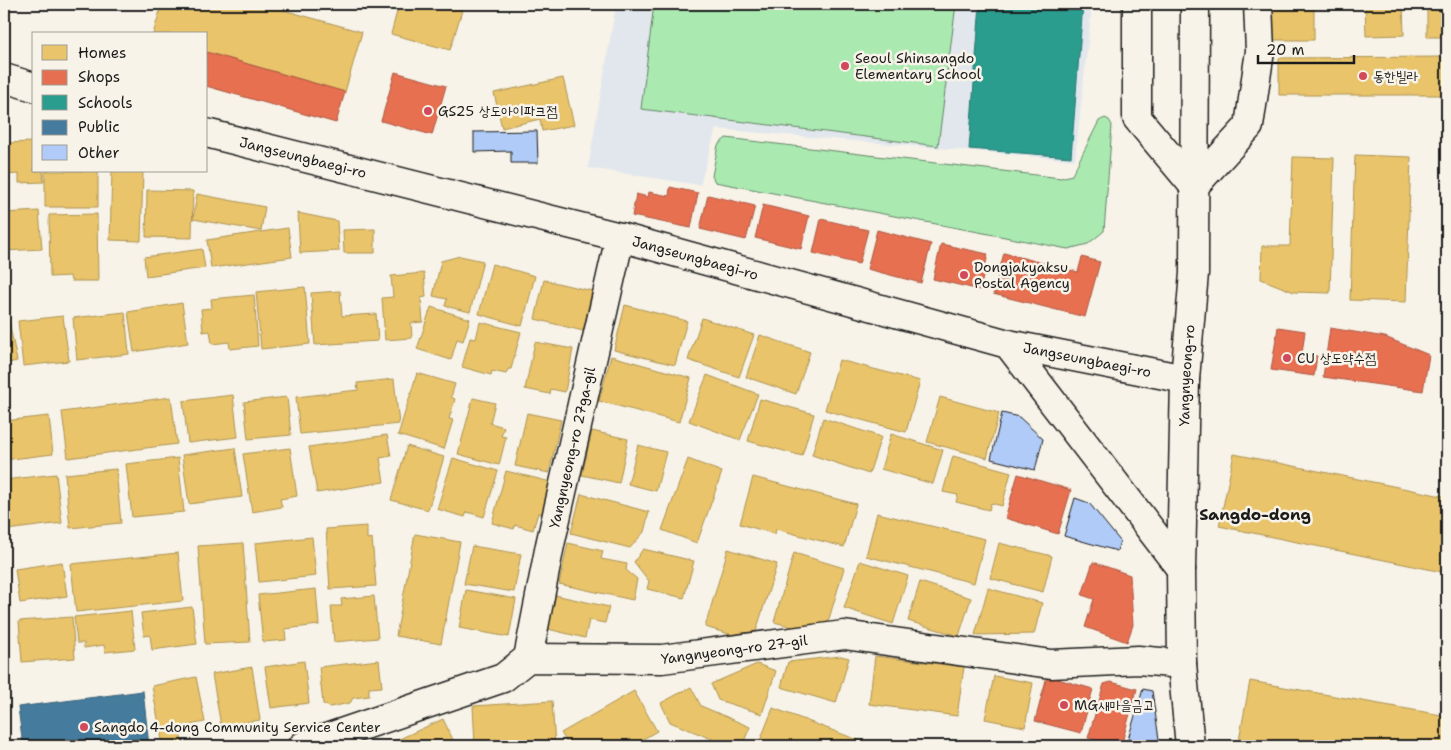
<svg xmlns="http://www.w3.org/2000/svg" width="1451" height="750" font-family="'Shantell Sans','Poor Story',sans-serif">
<rect width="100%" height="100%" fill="#f7f3e8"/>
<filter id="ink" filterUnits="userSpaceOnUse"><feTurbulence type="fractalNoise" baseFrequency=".02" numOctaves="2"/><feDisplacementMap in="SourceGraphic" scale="10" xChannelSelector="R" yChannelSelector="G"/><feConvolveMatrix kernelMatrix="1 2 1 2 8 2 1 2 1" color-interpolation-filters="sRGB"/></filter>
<g filter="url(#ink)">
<path fill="#e2e7ed" d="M616 4H1092L1075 160 716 129 700 185 588 168Z"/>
<path fill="#aaeab1" stroke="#638366" d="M654 4H956L938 146 641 109Z
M1105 118 1109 120 1112 125 1104 231 1088 244 1068 249 715 182 712 176 718 145 726 138 1061 178 1072 175 1099 121Z"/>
<path fill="#e9c46a" stroke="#ac9253" d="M162 4H262L362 32 345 92 206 52V34H153Z
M399 4H464L450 50 391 34Z
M1270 4H1314V40H1270Z
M1365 4H1403L1404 35 1366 36Z
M1427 4H1447V37H1427Z
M1447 57V95H1279V58Z
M563 78 574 125 542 131 540 119 502 128 494 93Z
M34 142V171H43L44 182 19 183V174L4 175V143Z
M1355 155 1411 157 1406 302 1350 300Z
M1293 157 1334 158 1330 293 1294 292 1261 279 1262 246H1290Z
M45 171H98V207H45Z
M112 171H143L141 241 110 240Z
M147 190 193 191 192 238 146 237Z
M197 194 265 207 261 231 193 219Z
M39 211 42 249 4 251V213Z
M298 213 337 221 339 251 300 253Z
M97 214 98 281H71L70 276 50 277 49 215Z
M288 228 292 257 211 268 207 240Z
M375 229V253H344L343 230Z
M202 249 205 268 146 276 144 257Z
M460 256 483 261 470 312 445 306 447 299 433 296 441 261Z
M492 264 535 276 522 326 479 314Z
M424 273 426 297 421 298 423 322 411 323 412 338 385 340 382 298 393 297 391 276Z
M544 280 592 291 583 331 535 319Z
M305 287 310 344 261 349 256 292Z
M340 291 342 316 376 314 378 341 315 345 311 293Z
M254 295 258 346 230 349 229 342 212 344 210 331 203 332 201 309 212 308 211 299Z
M182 303 188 343 134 352 128 312Z
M625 305 687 321 675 365 614 350Z
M431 307 470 319 463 341 457 339 451 360 417 349Z
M125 312 129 354 77 360 73 318Z
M8 316 17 361 4 364V317Z
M63 316 69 361 23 366 18 321Z
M702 318 754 335 739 377 688 360Z
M480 322 521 332 511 369H508L506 374 492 371 491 375 462 367 470 338 476 339Z
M760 335 810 352 796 394 746 377Z
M535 342 573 349 565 392 551 389 550 394 525 389Z
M611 356 691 378 679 422 599 401Z
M839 360 920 381 906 432 825 410Z
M417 373 455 384 451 397 455 399 449 419 453 420 444 449 398 435Z
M707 375 758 394 740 440 689 421Z
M394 379 399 424 300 434 296 397 358 390 357 383Z
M233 395 238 437 188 443 183 401Z
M171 397 177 444 68 458 62 412Z
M287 397 291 435 248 439 244 402Z
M940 397 999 413 987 458 927 442Z
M473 398 495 403 490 423 504 427 501 436 506 437 499 465 458 454Z
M760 399 814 414 802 456 748 441Z
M527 413 561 420 549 473 515 466Z
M49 416 53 454 4 460V421Z
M823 418 881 437 869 474 812 455Z
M592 431 628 439 619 483 582 475Z
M891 434 943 450 933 484 881 469Z
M387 435 391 456 380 458 384 482 317 493 309 447Z
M638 445 666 452 656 491 628 484Z
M407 446 444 457 428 510 391 500Z
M235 448 242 497 189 504 182 455Z
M290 448 297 496 280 499 282 507 252 512 243 454Z
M1234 454 1447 497V573L1219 526Z
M953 456 1011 472 1002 506 991 503 989 510 956 502 958 495 943 492Z
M178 458 184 512 132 517 126 464Z
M453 458 498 471 484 517 467 512 465 517 437 509Z
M688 459 722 472 697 543 662 530Z
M116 469 121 523 70 528 65 474Z
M506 471 551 482 543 514 538 513 533 530 515 525 514 529 492 523Z
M56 474 62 523 6 530 4 514V480Z
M753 477 856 504 844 547 776 529 775 534 740 524Z
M581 494 649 512 644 532 630 548 571 533Z
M877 513 985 539 974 583 866 556Z
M367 526V539L372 538 376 586 330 589 326 529Z
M415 534 460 542 441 644 396 636Z
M312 537 316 576 259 582 255 543Z
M243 543 250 642 205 644 198 546Z
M568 543 603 551 601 559 627 564 626 570 637 579 633 600 559 584Z
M999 543 1052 556 1043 592 990 578Z
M472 546 521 554 514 592 464 584Z
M643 549 694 561 684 598 647 589 649 581 634 562Z
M728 549 777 564 753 641 705 627Z
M178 553 183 601 76 612 71 564Z
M794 553 844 568 826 629 813 625 811 632 774 622Z
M860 561 908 576 893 624 844 608Z
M62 562 67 596 20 603 15 569Z
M920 582 971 598 959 636 908 621Z
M988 588 1042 603 1034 634 975 635Z
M316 589 319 625 285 629 286 640 263 642 258 595Z
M466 590 516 599 509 637 459 628Z
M555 595 609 607 605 623 589 620 585 638 548 629Z
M374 596 378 638 334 642 331 606H342L341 599Z
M192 607 197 644 152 650 150 635 144 636 141 613Z
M131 611 135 649 105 652 104 645 84 648V643H77L74 617Z
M72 617 75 658 22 662 19 621Z
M841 656 849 658 836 703 781 687 788 662Z
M875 656 964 667 957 716 869 704Z
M379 660 382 687 369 688V696L353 698 350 703 330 707 323 704 319 667Z
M304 661 309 703 271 708 265 667Z
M757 664 776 671 762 714 718 700 711 684Z
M252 667 260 720 221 726 212 674Z
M994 676 1033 683 1025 727 985 719Z
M196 677 205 722 179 727 182 742 163 746 152 686Z
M1250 681 1447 716V746H1238Z
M691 687 701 706 750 727 742 746H729L670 722 661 703Z
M634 691 657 731 631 746H569L561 733Z
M552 701 555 746H475L473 706Z
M773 708 874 746H758Z
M443 719 456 746H398L395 741Z
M893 740 906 746H891Z
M1012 740 1033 746H1010Z"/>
<path fill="#e76f51" stroke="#aa5641" d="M206 52 345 92 336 123 206 86Z
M395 72 446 86 432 135 381 121Z
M670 187 698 193 691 228 632 216 636 194 648 197 649 192 669 196Z
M708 195 755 206 746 240 700 229Z
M763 205 809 216 801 249 755 238Z
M821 219 868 230 859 264 813 253Z
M877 230 931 244 921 283 867 269Z
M941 244 988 254 980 290 933 279Z
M1004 253 1078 272 1082 257 1100 262 1085 317 993 294Z
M1278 327 1305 331 1302 354 1317 356 1314 376 1271 370Z
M1330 328 1385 337 1429 355 1423 391 1323 377Z
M1018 474 1071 490 1058 534 1005 518Z
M1093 562 1130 575 1133 625 1127 642 1085 627 1094 599 1082 595Z
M1047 676 1093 689 1081 733 1035 721Z
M1111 682 1137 689 1121 746 1088 738 1104 684Z"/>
<path fill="#2a9d8f" stroke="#26766c" d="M980 4H1083L1071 157 969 149Z"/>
<path fill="#457b9d" stroke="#395e76" d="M143 691 149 746H23L18 707Z"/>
<path fill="#b1cbf8" stroke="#1c1c1c" d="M537 131 538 163H511V151L474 152V132Z
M1002 413 1019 417 1043 439 1035 470 991 459Z
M1075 498 1089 503 1120 541 1117 551 1064 536Z
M1143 689 1152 691 1160 746H1126Z"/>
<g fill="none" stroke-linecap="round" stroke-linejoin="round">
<defs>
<g id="street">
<path id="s1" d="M528 658 550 545 620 237"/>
<path id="s2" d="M303 746 503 678 528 658 662 659 844 635 1051 664 1138 660 1182 664"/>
</g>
<g id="secondary">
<path d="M1137 4V118L1194 186 1249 126 1260 51 1258 4"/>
<path d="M4 78 34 87"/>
<path id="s3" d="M206 133 620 237 1008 344 1185 379"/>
<path d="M1008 344 1181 569"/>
<path id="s4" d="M1190 746 1182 664 1181 569 1185 379 1194 273 1195 4"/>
</g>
</defs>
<use href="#street" stroke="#1c1c1c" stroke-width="31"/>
<use href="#secondary" stroke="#1c1c1c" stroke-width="31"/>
<use href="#street" stroke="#f7f3e8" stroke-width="28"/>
<use href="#secondary" stroke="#f7f3e8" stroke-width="28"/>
</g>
</g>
<g fill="#d1495b" stroke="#f7f3e8" stroke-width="2">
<circle cx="845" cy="66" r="5"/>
<circle cx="1363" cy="76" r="5"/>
<circle cx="428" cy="111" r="5"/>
<circle cx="964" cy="275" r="5"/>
<circle cx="1287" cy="358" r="5"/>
<circle cx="1064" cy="705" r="5"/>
<circle cx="84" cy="727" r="5"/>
</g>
<g text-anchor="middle" stroke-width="5" stroke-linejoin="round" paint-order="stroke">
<g font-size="14" fill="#1c1c1c" stroke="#f7f3e8" text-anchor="start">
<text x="855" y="63">Seoul Shinsangdo<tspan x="855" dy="16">Elementary School</tspan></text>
<text x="1373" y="81">동한빌라</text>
<text x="438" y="116">GS25 상도아이파크점</text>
<text x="974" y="272">Dongjakyaksu<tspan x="974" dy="16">Postal Agency</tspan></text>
<text x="1297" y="363">CU 상도약수점</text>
<text x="1074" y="710">MG새마을금고</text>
<text x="94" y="732">Sangdo 4-dong Community Service Center</text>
</g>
<g font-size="14" fill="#1c1c1c" stroke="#f7f3e8">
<text dy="5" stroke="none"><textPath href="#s3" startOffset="100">Jangseungbaegi-ro</textPath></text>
<text dy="5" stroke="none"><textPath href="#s3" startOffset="505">Jangseungbaegi-ro</textPath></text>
<text dy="5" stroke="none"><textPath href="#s3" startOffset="910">Jangseungbaegi-ro</textPath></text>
<text dy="5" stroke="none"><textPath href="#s4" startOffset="371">Yangnyeong-ro</textPath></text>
<text dy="5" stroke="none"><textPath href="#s1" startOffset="215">Yangnyeong-ro 27ga-gil</textPath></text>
<text dy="5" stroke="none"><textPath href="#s2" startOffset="450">Yangnyeong-ro 27-gil</textPath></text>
</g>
<g font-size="16" font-weight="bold" fill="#1c1c1c" stroke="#f7f3e8">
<text x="1255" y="520">Sangdo-dong</text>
</g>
</g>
<rect width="1451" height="750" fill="none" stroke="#f7f3e8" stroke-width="20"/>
<rect x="10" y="10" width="1431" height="730" fill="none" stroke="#1c1c1c" stroke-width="2" filter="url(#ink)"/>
<rect x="32" y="32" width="175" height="140" fill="#f7f3e8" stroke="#9f9d96"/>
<rect x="42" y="45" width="25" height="15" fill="#e9c46a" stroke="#9f9d96"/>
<text x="78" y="58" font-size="15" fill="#1c1c1c">Homes</text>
<rect x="42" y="70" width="25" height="15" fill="#e76f51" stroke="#9f9d96"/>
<text x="78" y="82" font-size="15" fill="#1c1c1c">Shops</text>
<rect x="42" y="95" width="25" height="15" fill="#2a9d8f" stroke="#9f9d96"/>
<text x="78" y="108" font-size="15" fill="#1c1c1c">Schools</text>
<rect x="42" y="120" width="25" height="15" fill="#457b9d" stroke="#9f9d96"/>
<text x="78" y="132" font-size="15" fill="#1c1c1c">Public</text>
<rect x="42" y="145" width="25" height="15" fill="#b1cbf8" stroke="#9f9d96"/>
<text x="78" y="158" font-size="15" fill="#1c1c1c">Other</text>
<path d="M1258 55v8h96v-8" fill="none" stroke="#1c1c1c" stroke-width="2.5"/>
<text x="1266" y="55" font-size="15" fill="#1c1c1c" stroke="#f7f3e8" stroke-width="4" paint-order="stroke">20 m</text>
</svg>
